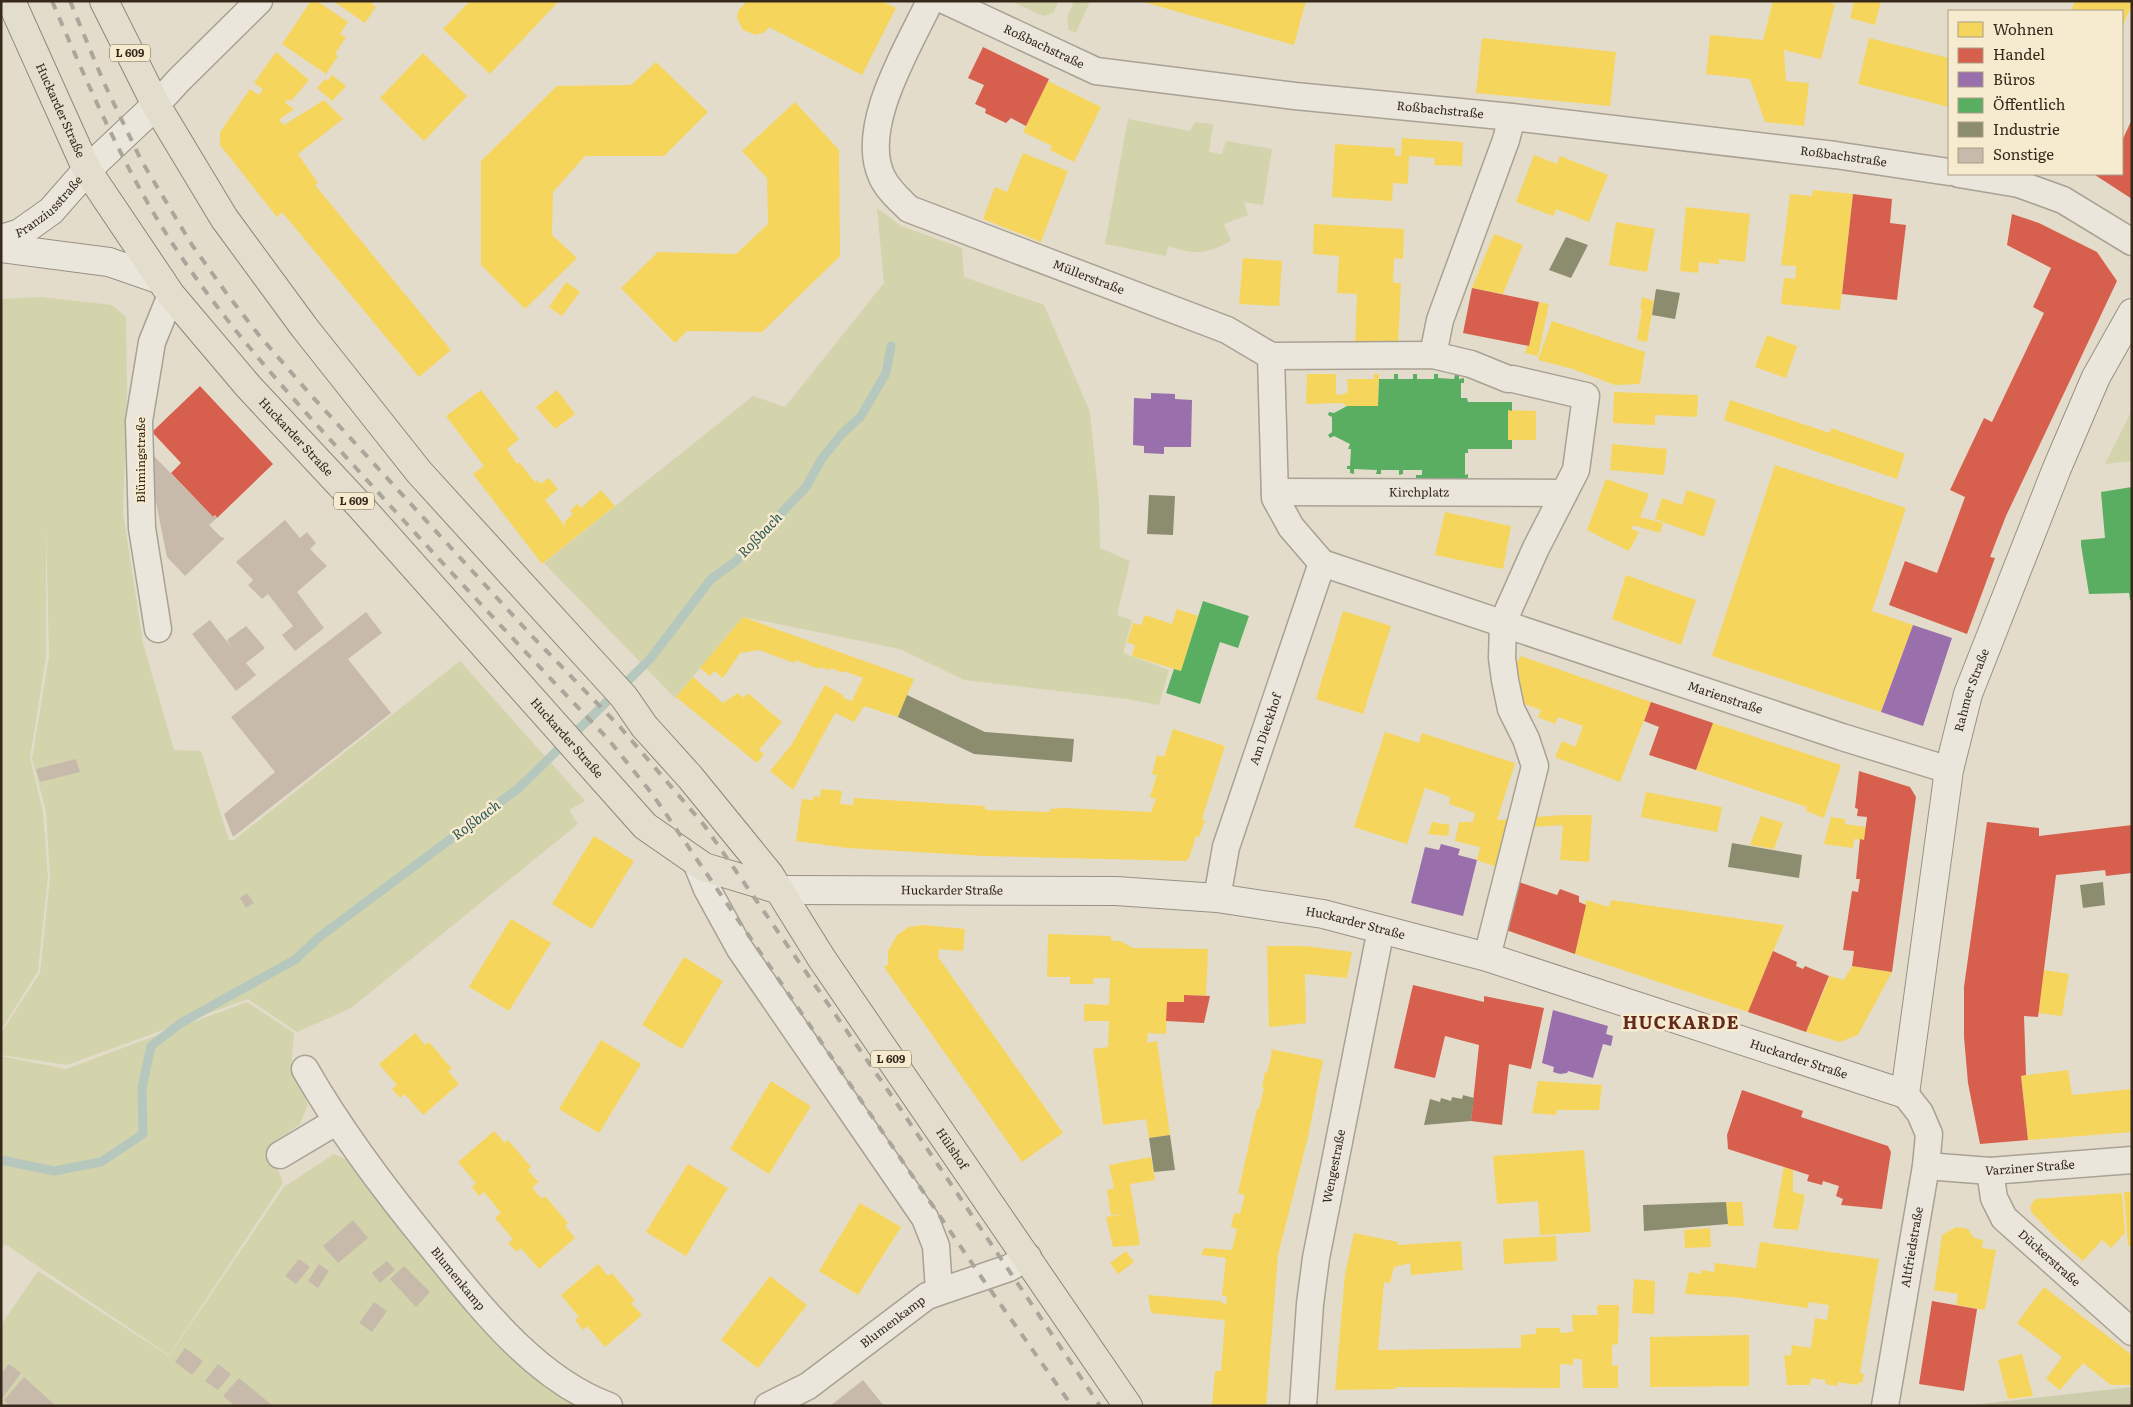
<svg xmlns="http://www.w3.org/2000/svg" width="2133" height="1407" font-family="Literata,serif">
<rect width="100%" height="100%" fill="#e4dcca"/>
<path fill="#d3d3ac" d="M1011 1H1059L1053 13 1043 16Z
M1074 1H1090L1076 33 1069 30 1067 18Z
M1128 119 1190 131 1195 122 1213 124 1209 152 1222 154 1226 141 1272 149 1263 205 1244 202 1248 215 1224 224 1231 241C1203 255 1198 255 1168 246L1166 256 1105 244Z
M877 208 901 226 962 248 964 277 1044 305 1090 412 1099 501 1100 548 1130 561 1117 615 1132 620 1123 653 1169 670 1159 705 1126 699 964 680 900 649 743 617 675 698 544 563 753 396 785 407 884 283Z
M40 297 112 305 126 317 127 389 123 513 143 643 174 750 201 751 229 840H234L460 661 585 801 569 810 578 824 351 1008 297 1032 248 999 67 1065 1 1055V1033L40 973 50 877 46 811 32 759 49 656 46 525V657L30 758 43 812 48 877 38 971 1 1030V299Z
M2132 410V461L2105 464Z
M247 1002 294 1033 291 1067 308 1105 300 1124 269 1146 283 1183 169 1355 5 1244 1 1249V1056L66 1069Z
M334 1154 370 1170 472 1297 609 1406H1V1325L38 1271 169 1356 284 1187Z"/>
<path fill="#cdcdac" d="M2132 1387V1406H1964Z"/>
<path fill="#f6d55c" d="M311 1H317L348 22 340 34 346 37 335 54 338 56 326 74 282 44Z
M333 1H374L372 4 376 7 365 23Z
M470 1H559L490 74 443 29Z
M747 1H881L896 8 862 75 769 27 765 32 756 35 743 30 737 18 738 11Z
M1140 1H1306L1294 45Z
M1773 1H1824L1835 4 1821 59 1784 50 1786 81 1809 83 1804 126 1765 122 1750 79 1706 74 1710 35 1763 40Z
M1854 1H1881L1875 25 1850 18Z
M2075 1H2132V4L2122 28V11H2071Z
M1482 38 1616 52 1610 106 1476 93Z
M1869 38 1949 58V107L1858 84Z
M276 52 309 80 291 101 288 99 285 103 294 109 279 120 284 125 324 100 343 119 298 154 318 183 315 185 451 350 419 377 282 212 277 217 220 145V132L250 89 259 95 263 89 254 83Z
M423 53 467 96 424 141 380 98Z
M656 62 708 112 664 156H585L553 192 552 235 577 258 525 309 481 265V161L557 86 631 85Z
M332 75 346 86 332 101 317 88 325 79 327 81Z
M1048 81 1101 107 1074 162 1050 150 1052 146 1023 132Z
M795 102 839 150 840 256 762 332 687 331 675 343 621 288 658 252 736 254 768 224 767 178 742 151Z
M1402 138 1463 142 1462 166 1434 165 1435 158 1409 156 1408 184 1393 183 1392 201 1332 197 1335 144 1395 148V156H1401Z
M1023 153 1068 171 1041 242 983 219 995 187 1007 192Z
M1534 155 1557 164 1560 156 1608 175 1589 222 1556 209 1553 216 1516 202Z
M1813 190 1853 194 1840 310 1781 304 1784 278 1795 279 1796 266 1781 265 1790 194 1812 196Z
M1686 207 1750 214 1745 262 1719 259V264L1699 262 1698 273 1680 271Z
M1616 222 1655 229 1647 272 1609 265Z
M1314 224 1404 229 1403 259 1394 258 1393 283H1401L1398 346 1355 345 1357 294 1337 293 1339 256 1313 254Z
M1494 234 1523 245 1503 294 1472 288Z
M1243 258 1282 261 1279 306 1239 304Z
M566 282 580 292 562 316 549 307Z
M1642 297 1654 301 1647 342 1637 340 1642 309H1640Z
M1539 302 1549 304 1538 356 1525 353 1527 346H1529Z
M1552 321 1645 352 1640 384 1615 385 1573 369 1538 360Z
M1767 335 1797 346 1786 378 1755 367Z
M1307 374H1336V394L1342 395 1348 392 1347 379H1374V374H1379L1378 406H1347L1342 403 1306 404Z
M481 390 519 439 507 449 517 464 519 462 535 482 538 480 540 484 549 478 558 489 545 500 565 526V521L573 514 570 511 577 504 581 508 601 490 615 506 542 564 473 474 484 466 446 416Z
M557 390 575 414 555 429 536 407Z
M1614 392 1698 395 1697 417 1655 415V425L1613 423Z
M1730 400 1830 433 1831 428 1905 454 1897 479 1724 420Z
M1508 410 1536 411V440H1508Z
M1612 444 1667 449 1664 475 1610 470Z
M1775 465 1906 508 1872 611 1913 625 1881 712 1712 656Z
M1606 479 1649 494 1640 517 1663 523 1660 533 1633 525 1632 529 1639 532 1629 551 1587 530Z
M1687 490 1716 500 1704 537 1655 519 1662 498 1682 505Z
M1445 512 1511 526 1503 569 1435 555Z
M1626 575 1696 600 1681 645 1612 619Z
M1177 609 1198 616 1181 671 1132 656 1135 645 1127 642 1133 623 1141 625 1145 615 1172 624Z
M1343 611 1391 626 1363 714 1316 699Z
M743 617 914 679 898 717 864 706 854 722 835 713 793 790 770 771 792 744 825 685 844 696 843 698 852 701 863 678 844 671 843 673 831 668 830 670 820 667 819 669 795 660 794 663 759 650 740 653 723 678 714 671 710 676 700 668Z
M1521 656 1651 702 1620 782 1555 757 1562 741 1575 747 1583 726 1558 717 1555 724 1538 717 1541 710 1522 703 1513 668Z
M693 677 723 703 738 693 744 698 748 693 782 722 759 750 764 754 757 763 676 697Z
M1713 723 1841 765 1824 818 1806 811 1807 807 1696 770Z
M1173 729 1225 746 1202 819 1205 820 1199 837 1196 836 1189 858 1186 861 984 856 847 848 796 841 802 799 813 800 814 796 820 797 821 789 842 791 840 804 853 805 854 798 985 806V810L1050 812V809L1064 808 1151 812 1156 799 1150 797 1157 775 1152 774 1157 755 1164 757Z
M1385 732 1419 743 1422 733 1515 763 1497 820 1515 819 1502 869 1477 860 1480 847 1455 841 1459 822H1473L1475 813 1449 804 1450 797 1425 788 1407 844 1354 827Z
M1646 792 1722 807 1717 832 1641 817Z
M1564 815H1592L1589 862 1560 860 1563 825 1532 827 1535 817Z
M1761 816 1783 823 1774 849 1750 845Z
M1831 817 1845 819V824L1866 827 1864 840 1854 839 1853 848 1824 844Z
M1432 822 1450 825 1448 836 1428 834Z
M594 836 634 861 592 929 552 904Z
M1586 900 1609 907 1611 900 1784 925 1748 1012 1575 954Z
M511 919 551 943 509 1011 469 987Z
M923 925 965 929 963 951 939 949 938 957 1063 1133 1022 1162 884 967 888 965V951L897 935 909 927Z
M1048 934 1111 936V941H1120L1133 948 1208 949 1206 996 1184 995V1002H1167L1166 1034 1148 1033 1147 1043 1157 1041 1170 1135 1149 1138 1146 1119 1103 1125 1093 1049 1108 1047 1109 1021H1084V1004L1109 1005 1110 978H1093V984H1070V977H1047Z
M1267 946H1305L1352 952 1347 978 1305 974 1306 1023 1269 1027Z
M684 957 723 981 682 1049 642 1025Z
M1852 966 1892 972 1858 1035 1840 1042 1806 1032 1830 976 1844 980Z
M2044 970 2069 974 2062 1016 2038 1013Z
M415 1033 425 1045 429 1042 452 1069 448 1071 459 1084 423 1115 405 1094 400 1098 392 1089 397 1085 379 1064Z
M601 1040 641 1064 599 1133 559 1109Z
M1270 1049 1323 1060 1308 1137 1278 1255 1266 1406H1212L1215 1371H1221L1225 1320 1151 1313 1148 1295 1220 1301 1226 1305 1227 1296H1222L1226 1258 1201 1255 1204 1248 1232 1250 1237 1229 1231 1227 1234 1213 1240 1214 1245 1195 1238 1193 1257 1109H1259L1264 1088 1262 1087 1265 1072 1267 1073 1272 1051Z
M2068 1070 2072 1095 2132 1089V1132L2028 1140 2021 1076Z
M771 1081 811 1106 769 1174 730 1149Z
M1538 1081 1602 1085 1599 1110H1557L1556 1115 1532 1113Z
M494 1131 505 1143 508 1140 531 1167 528 1170 537 1181 541 1179 532 1188 542 1199 545 1196 568 1223 565 1226 575 1238 539 1269 521 1248 517 1252 508 1243 513 1239 495 1218 501 1213 484 1192 479 1196 472 1187 476 1183 458 1162Z
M1584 1150 1591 1232 1540 1235 1538 1201 1497 1204 1493 1156Z
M1151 1157 1155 1180 1130 1184 1140 1245 1113 1247 1106 1217 1125 1214 1111 1215 1107 1190 1114 1188 1109 1165Z
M688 1164 728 1188 686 1256 646 1232Z
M1784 1167 1793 1170V1192L1805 1195 1798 1230 1773 1228Z
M2124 1192H2132V1246H2128Z
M2122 1193 2125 1233 2111 1248 2102 1240 2083 1261 2055 1237 2032 1213 2030 1207 2035 1199Z
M1726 1202H1742L1744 1226H1728Z
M860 1203 901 1227 858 1295 819 1271Z
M1956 1227 1968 1229 1974 1238 1983 1240 1982 1248 1996 1250 1985 1310 1956 1305 1958 1294 1934 1290 1942 1235Z
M1710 1228 1711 1247 1685 1248 1684 1230Z
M1354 1233 1398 1242V1245L1461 1241 1463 1270 1411 1275 1410 1263 1394 1267 1390 1283 1384 1282 1378 1350 1521 1348V1335L1536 1334V1328H1560V1333L1573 1332 1572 1315H1598L1597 1305H1619L1618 1344 1612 1345V1366L1618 1365V1388H1583L1582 1359H1573V1365L1560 1364V1388L1395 1387 1396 1389 1335 1390 1345 1274Z
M1556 1236 1557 1261 1504 1264 1503 1239Z
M1760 1242 1879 1259 1860 1373 1864 1374 1862 1383 1859 1382 1858 1385 1838 1382V1386L1825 1384 1826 1380 1811 1378 1810 1385H1787L1784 1355 1791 1356 1792 1345 1811 1348 1815 1318 1827 1320 1829 1305 1809 1302 1808 1308 1734 1297 1685 1294 1689 1272 1701 1274V1270L1714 1272 1715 1263 1756 1268Z
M1126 1251 1134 1262 1118 1274 1110 1263Z
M598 1264 608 1276 612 1273 635 1301 631 1303 642 1315 605 1347 587 1326 583 1330 575 1320 579 1317 561 1295Z
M770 1276 807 1305 758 1368 721 1340Z
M1634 1279 1655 1281 1654 1314 1632 1313Z
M2044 1287 2132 1355V1385H2111L2083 1363 2060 1390 2046 1379 2062 1357 2017 1323Z
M1749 1335V1386L1650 1387V1337Z
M2022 1354 2033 1396 2008 1399 1998 1360Z"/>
<path fill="#d6604d" d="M983 47 1049 79 1026 126 1011 118 1006 123 985 113 986 109 975 104 984 85 968 78Z
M2132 119V199L2095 175 2122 174V141Z
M1853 194 1892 199 1890 223 1906 225 1897 300 1842 294Z
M2012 214 2039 223 2097 252 2117 281 2006 516 1990 557 1995 558 1967 634 1889 605 1905 561 1937 573 1965 497 1950 490 1984 418 1992 422 2044 313 2033 307 2051 268 2007 245Z
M1472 288 1539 302 1529 346 1463 333Z
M200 386 273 464 217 518 215 515 213 517 171 473 181 463 152 432Z
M1651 702 1713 723 1696 770 1649 755 1659 727 1644 721Z
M1859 771 1910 787 1916 797 1892 972 1852 966 1854 951 1843 950 1852 891 1858 892 1860 879H1856L1860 839 1864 840 1867 817 1857 816 1858 809 1855 808Z
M1987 822 2039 828V836L2132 825V873L2106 876 2105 870 2056 875 2038 1017 2024 1016 2026 1075 2021 1076 2028 1140 1980 1144 1968 1083 1964 1037V987Z
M1519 882 1557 895 1560 889 1579 896V902L1586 905 1575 954 1506 930Z
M1773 951 1797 962 1796 966 1803 969 1805 966 1829 976 1806 1032 1748 1012Z
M1413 985 1484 1002V996L1544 1008 1531 1069 1509 1064 1502 1125 1471 1121 1479 1045 1445 1036 1435 1078 1394 1068Z
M1184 995 1210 996 1204 1023 1166 1021 1167 1002H1184Z
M1742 1090 1803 1111 1801 1117 1888 1146 1891 1152 1882 1209 1841 1205 1843 1199 1836 1196 1839 1186 1823 1181 1822 1185 1807 1181 1809 1175 1728 1149 1727 1135Z
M1932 1301 1977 1309 1964 1391 1919 1384Z"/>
<path fill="#9970ab" d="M1151 393 1175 394V399L1192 400 1191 447H1164V454L1144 453V446L1133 445 1134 398 1151 399Z
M1913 625 1952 638 1923 726 1881 712Z
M1441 844 1460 849 1458 855 1477 860 1463 916 1411 903 1425 847 1439 850Z
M1553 1010 1608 1026 1606 1034 1613 1036 1611 1046 1603 1044 1593 1078 1568 1071 1567 1073 1560 1074 1553 1072 1554 1067 1542 1063Z"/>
<path fill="#5aae61" d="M1394 374H1398V379H1413V374H1417V379H1434V374H1438V378L1454 379 1455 375 1459 374V379L1464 378V383H1461V398H1467L1468 402H1512V411L1508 410V440H1512V449H1468V453H1465V475L1468 474V479H1464V483L1459 484V479L1431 481 1430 479H1426V484H1422V479H1416V475H1422V470H1403V474L1399 475V470H1381V474H1376L1377 470 1354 469V474L1350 473V469H1347V466H1350L1351 449H1348L1350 444 1334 436 1330 438 1328 435 1332 432V417L1328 415 1329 412 1334 413 1347 406H1378L1379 379H1394Z
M2132 487V600H2130L2129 593 2089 594 2081 545V540L2105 538 2101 492Z
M1203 601 1249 616 1238 648 1220 642 1200 704 1166 693 1174 669 1181 671Z"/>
<path fill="#8c8c6e" d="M1566 237 1588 245 1571 278 1549 270Z
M1656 289 1680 293 1675 319 1652 315Z
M1149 495 1175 496 1173 535 1147 534Z
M907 695 985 732 1074 739 1072 762 974 754 898 717Z
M1732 843 1802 855 1799 878 1728 867Z
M2103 882 2105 905 2083 908 2080 885Z
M1463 1095 1474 1098 1471 1121 1424 1125 1430 1099 1440 1102 1441 1098 1451 1101 1452 1097 1462 1099Z
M1170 1135 1175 1170 1154 1172 1149 1138Z
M1726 1202 1728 1224 1644 1231 1643 1205Z"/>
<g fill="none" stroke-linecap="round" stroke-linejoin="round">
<path stroke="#b6c8bd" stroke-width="9" d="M1 1160 54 1171 101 1162 143 1134 142 1088 151 1046 181 1023 296 959 318 938 519 788 650 659 711 579 735 562 806 487 821 460 840 436 861 416 886 373 891 346"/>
</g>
<path fill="#c7baab" d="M151 450 154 452 152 454 213 517 215 515 217 518 209 525 221 537 225 538 185 576 167 557 149 468Z
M285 520 300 538 307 532 316 543 310 549 327 566 297 592 324 628 295 651 282 635 293 626 268 594 262 599 248 585 253 580 236 562Z
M366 612 382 633 348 659 391 713 233 837 224 814 275 772 231 717Z
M210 620 232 648 227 640 246 626 265 648 246 663 256 675 236 691 192 634Z
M76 759 80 772 40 782 36 769Z
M247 893 254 903 246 908 240 898Z
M353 1220 368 1238 338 1263 323 1246Z
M299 1259 310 1267 296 1284 285 1276Z
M387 1261 395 1270 380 1283 372 1273Z
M319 1264 329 1271 318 1288 308 1281Z
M404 1266 430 1292 416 1307 390 1279Z
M374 1302 387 1311 372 1332 359 1323Z
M185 1348 203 1361 192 1375 175 1362Z
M9 1364 21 1373 1 1400V1374Z
M218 1364 231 1374 218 1390 205 1381Z
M24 1377 56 1406H10L4 1400Z
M239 1378 273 1406H235L223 1396Z
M863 1380 884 1406H830Z"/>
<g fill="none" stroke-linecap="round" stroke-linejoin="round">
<defs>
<g id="street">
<path id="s1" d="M930 1C909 46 858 127 882 177 888 190 900 200 909 209L1227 330 1271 356 1433 355 1471 364 1508 379"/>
<path id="s2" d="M946 1 1096 71 1295 96 1512 117 1835 155 1949 172"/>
<path d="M156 105 179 80 259 1"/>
<path d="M1959 174 2019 184 2063 200 2132 242"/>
<path d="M1433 355 1440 320 1506 140 1512 117"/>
<path d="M1271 356 1275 498 1291 527 1322 563"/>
<path id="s3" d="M1275 492 1564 493"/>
<path id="s4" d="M1322 563 1842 737 1949 770"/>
<path d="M158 629 142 528 139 421 152 342 171 295"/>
<path d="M696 862 707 889 740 949 925 1218 936 1246 939 1291"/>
<path id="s5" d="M1217 898 1226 847 1322 563"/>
<path d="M1487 957 1535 766 1526 739 1511 709 1505 680 1502 658 1503 622 1536 548 1576 470 1586 396 1513 379"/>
<path id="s6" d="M305 1069C342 1134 387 1193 435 1251 482 1309 536 1379 609 1406"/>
<path d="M280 1155 337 1121"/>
<path id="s7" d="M1926 1166 1990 1171 2132 1160"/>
<path id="s8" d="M1990 1171 1994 1198 2004 1218 2132 1332"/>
<path id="s9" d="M768 1406 808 1386 927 1296 1009 1268 1028 1257"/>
<path id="s10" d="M1303 1406 1310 1304 1316 1258 1381 929"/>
<path id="s11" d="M1885 1406 1926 1166 1929 1134 1920 1113 1905 1094"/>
</g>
<g id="secondary">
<path id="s12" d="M1 239 20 233 51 211 87 170 156 105"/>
<path d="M1 248 109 262 161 280"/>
<path id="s13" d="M780 890 1116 891 1217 898 1323 914 1487 957 1905 1094 1949 770 1968 694 2057 468 2096 377 2132 313"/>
</g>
<g id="primary">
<path id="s14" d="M11 1 87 170 171 295 248 386 361 507 645 826 704 867 780 890"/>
<path id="s15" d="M104 1 156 105 224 218 304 327 419 472 624 697 644 726 690 777 769 874 822 959 1128 1406"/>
</g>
</defs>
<use href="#street" stroke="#a8a194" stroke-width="29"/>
<use href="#secondary" stroke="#989084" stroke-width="30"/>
<use href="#primary" stroke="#8e867a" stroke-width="30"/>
<use href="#street" stroke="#ebe6dc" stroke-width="26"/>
<use href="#secondary" stroke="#ebe6dc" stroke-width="28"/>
<use href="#primary" stroke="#e3ddcd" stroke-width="28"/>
<path stroke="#aaa69c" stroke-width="4" stroke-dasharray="9 9" stroke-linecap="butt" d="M52 1C89 87 126 174 178 252 230 330 293 399 356 468 439 560 523 650 608 739L653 795 982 1278 1072 1406
M70 1 104 83 141 160 192 245 227 294 258 334 309 393 531 635 620 727 704 825 889 1092 1100 1406"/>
</g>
<g text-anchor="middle" stroke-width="5" stroke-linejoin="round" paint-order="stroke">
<g fill="#f6eacf" stroke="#706352" stroke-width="1">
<rect x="110" y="44.5" width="40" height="17" rx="4"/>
<rect x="334" y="492.5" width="40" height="17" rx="4"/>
<rect x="871" y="1050.5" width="40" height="17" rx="4"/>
</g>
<g font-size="11" font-weight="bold" fill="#36291c">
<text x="130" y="57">L 609</text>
<text x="354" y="505">L 609</text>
<text x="891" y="1063">L 609</text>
</g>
<g font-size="12" fill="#36291c" stroke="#f6eacf">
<text dy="4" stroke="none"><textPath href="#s2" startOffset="108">Roßbachstraße</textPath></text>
<text dy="4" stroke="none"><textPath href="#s14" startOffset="120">Huckarder Straße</textPath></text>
<text dy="4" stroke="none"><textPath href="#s2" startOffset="512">Roßbachstraße</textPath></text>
<text dy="4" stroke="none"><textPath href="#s2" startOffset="918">Roßbachstraße</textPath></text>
<text dy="4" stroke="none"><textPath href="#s12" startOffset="59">Franziusstraße</textPath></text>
<text dy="4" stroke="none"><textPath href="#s1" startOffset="422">Müllerstraße</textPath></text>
<text dy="4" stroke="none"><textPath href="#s14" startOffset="525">Huckarder Straße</textPath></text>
<text transform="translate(141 460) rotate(-90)" y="4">Blümingstraße</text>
<text dy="4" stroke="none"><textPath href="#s3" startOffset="144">Kirchplatz</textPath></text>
<text dy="4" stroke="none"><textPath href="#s13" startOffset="1564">Rahmer Straße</textPath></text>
<text dy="4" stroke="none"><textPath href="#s4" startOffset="425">Marienstraße</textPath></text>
<text dy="4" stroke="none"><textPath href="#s5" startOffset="176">Am Dieckhof</textPath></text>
<text dy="4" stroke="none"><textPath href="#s14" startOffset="930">Huckarder Straße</textPath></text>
<text dy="4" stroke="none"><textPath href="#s13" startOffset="172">Huckarder Straße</textPath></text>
<text dy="4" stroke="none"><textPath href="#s13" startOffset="578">Huckarder Straße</textPath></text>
<text dy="4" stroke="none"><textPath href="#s13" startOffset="1042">Huckarder Straße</textPath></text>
<text dy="4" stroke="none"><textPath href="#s15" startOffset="1432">Hülshof</textPath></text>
<text dy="4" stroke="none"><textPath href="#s10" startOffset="242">Wengestraße</textPath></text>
<text dy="4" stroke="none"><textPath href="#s7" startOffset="104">Varziner Straße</textPath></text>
<text dy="4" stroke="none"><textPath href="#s11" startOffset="161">Altfriedstraße</textPath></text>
<text dy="4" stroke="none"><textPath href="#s8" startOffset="110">Dückerstraße</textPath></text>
<text dy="4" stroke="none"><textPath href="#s6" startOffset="260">Blumenkamp</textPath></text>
<text dy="4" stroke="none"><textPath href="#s9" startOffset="151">Blumenkamp</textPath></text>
</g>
<g font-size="14" font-style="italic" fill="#2b5654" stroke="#f6eacf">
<text transform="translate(760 535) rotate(-46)" y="5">Roßbach</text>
<text transform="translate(476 820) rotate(-37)" y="5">Roßbach</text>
</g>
<g font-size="18" font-weight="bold" letter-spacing="1" fill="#632a1b" stroke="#f6eacf">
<text x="1681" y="1029">HUCKARDE</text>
</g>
</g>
<rect width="2133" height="1407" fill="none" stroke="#36291c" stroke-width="5"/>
<rect x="1948" y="10" width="175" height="165" fill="#f6eacf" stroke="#a99d87"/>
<rect x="1958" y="22" width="25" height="15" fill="#f6d55c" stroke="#a99d87"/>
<text x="1993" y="35" font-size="15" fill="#36291c">Wohnen</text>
<rect x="1958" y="48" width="25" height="15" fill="#d6604d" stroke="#a99d87"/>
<text x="1993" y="60" font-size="15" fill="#36291c">Handel</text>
<rect x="1958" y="72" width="25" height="15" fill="#9970ab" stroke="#a99d87"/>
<text x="1993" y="85" font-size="15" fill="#36291c">Büros</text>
<rect x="1958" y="98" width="25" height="15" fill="#5aae61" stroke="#a99d87"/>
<text x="1993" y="110" font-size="15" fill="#36291c">Öffentlich</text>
<rect x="1958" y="122" width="25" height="15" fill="#8c8c6e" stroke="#a99d87"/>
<text x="1993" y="135" font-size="15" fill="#36291c">Industrie</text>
<rect x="1958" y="148" width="25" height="15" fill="#c7baab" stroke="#a99d87"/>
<text x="1993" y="160" font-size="15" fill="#36291c">Sonstige</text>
</svg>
